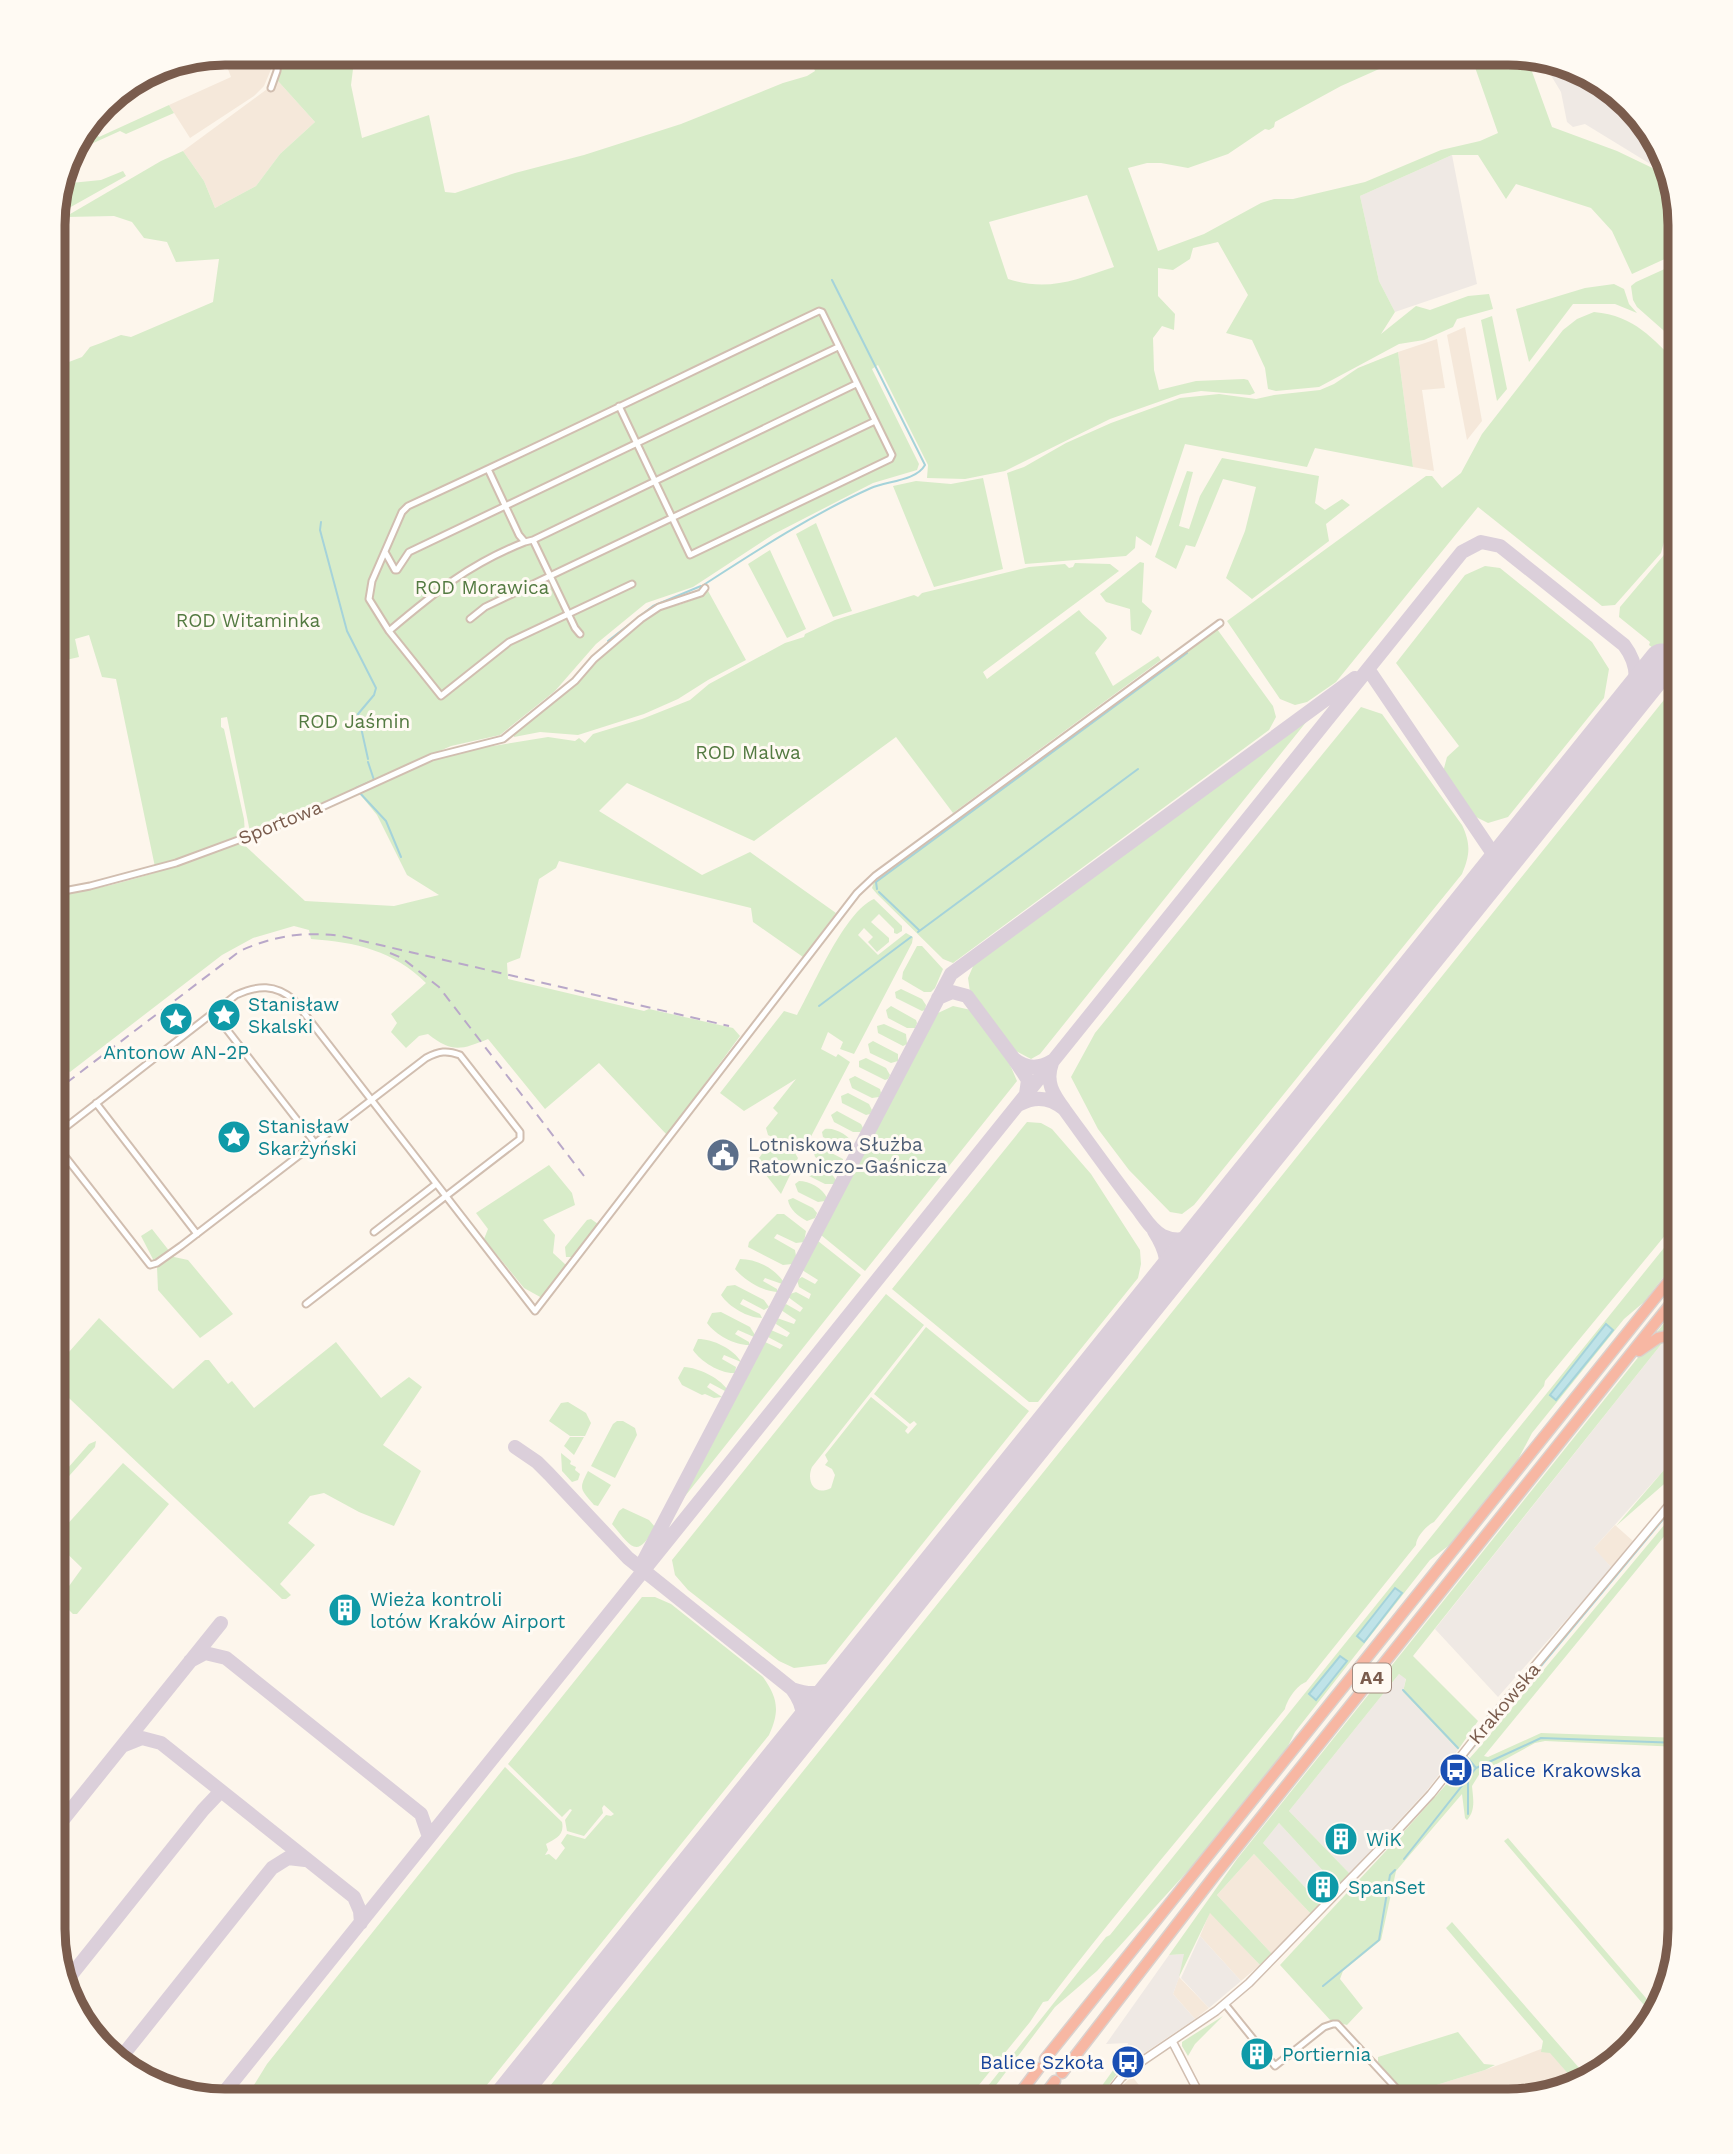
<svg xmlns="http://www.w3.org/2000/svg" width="1733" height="2154" font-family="'Work Sans',sans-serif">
<rect width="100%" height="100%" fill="#fdf6ec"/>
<path fill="#f5e8da" d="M252 53H272V67L264 86 254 96 190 138 169 105 231 77 226 64Z
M278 81 315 122 280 154 256 186 215 208 204 181 183 151Z
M1465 327 1482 421 1467 440 1447 335Z
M1437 339 1445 388 1422 390 1434 471 1413 467 1398 352Z
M1615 1525 1633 1541 1612 1568 1593 1549Z
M1254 1854 1311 1914 1272 1954 1217 1895Z
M1210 1912 1260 1965 1241 1981 1200 1936Z
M1179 1977 1209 2008 1195 2019 1173 1994Z
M1541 2049 1550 2052 1570 2076 1552 2086 1550 2081 1525 2096 1508 2101H1411L1404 2095 1485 2070Z
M1132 2076 1151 2101H1109L1118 2090Z"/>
<path fill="#efe9e4" d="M1541 59 1594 75 1651 129 1665 173 1585 124 1573 127 1567 122 1561 92Z
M1452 155 1477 284 1395 312 1379 281 1360 196Z
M1680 1339V1483L1664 1470 1594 1548 1612 1568 1498 1697 1435 1629 1663 1342Z
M1399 1674 1406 1678 1403 1692 1458 1750 1428 1789 1350 1874 1289 1811Z
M1279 1823 1337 1886 1320 1903 1263 1843Z
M1200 1936 1241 1981 1209 2008 1181 1978Z
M1184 1954 1185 1961 1173 1994 1195 2019 1143 2054 1141 2050 1124 2055 1128 2043 1106 2044 1169 1955Z"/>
<path fill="#d8ecc9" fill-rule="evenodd" d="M280 53H292L293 61 355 53 351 85 362 138 429 115 445 192 455 193 515 173 584 155 681 124 783 83 807 76 815 71 812 63 824 53H1415L1341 86 1275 122 1274 127 1269 130 1265 129 1228 154 1188 168 1161 163H1147L1128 168 1158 251 1204 234 1261 203 1274 199H1293L1365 182 1441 150 1480 141 1498 133 1470 53H1519L1526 55 1552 127 1617 151 1665 174 1680 225V252L1632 274 1612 231 1591 208 1516 184 1506 199 1478 155H1452L1360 196 1379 281 1395 312 1381 334 1416 306 1430 310 1468 296 1489 294 1493 309 1457 319 1453 327 1424 340 1399 344 1319 387 1276 391 1268 389 1265 368 1252 340 1226 333 1248 295 1218 242 1193 248 1190 259 1173 270 1158 268V296L1175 314 1174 330 1162 326 1153 338 1154 370 1159 390 1196 381 1244 379 1248 380 1255 393 1250 395 1201 391 1181 394 1110 419 1005 471 965 479 927 478 928 465 878 365 872 369 919 464 917 470 873 483 774 534 693 587 646 603 596 644 555 691 500 735 451 746 294 815 290 814 287 817 250 832 227 717 221 718V727L224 729 244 819 245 834 228 842 155 867 116 679 102 677 89 635 75 639 79 657 53 663V368L82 357 90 347 101 343 121 335 131 337 213 302 219 259 176 262 167 242 144 238 132 222 114 216 65 217 161 161 183 151 204 181 215 208 256 186 280 154 315 122 278 81ZM1087 195 1114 267C1075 280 1048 292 1008 279L989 222Z
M169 105 174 113 126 134 120 131 69 154 85 129 91 127 99 137Z
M123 171 126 176 53 217 61 184 101 180Z
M1680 262V345L1637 307 1633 300 1631 286 1636 282Z
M1614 284 1624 289 1629 304 1637 313 1615 304H1573L1529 362 1516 309 1585 288Z
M1594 312C1636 316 1651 338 1680 365V526L1664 542 1661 553 1615 605 1602 606 1478 507 1336 682 1307 702 1295 705 1280 699 1227 621 1426 476H1432L1442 488 1461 473 1482 434 1563 330 1577 319Z
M1492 316 1507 389 1497 401 1481 320Z
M1398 352 1413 467 1315 448 1307 467 1185 444 1151 546 1136 536 1135 548 1126 556 1025 564 1007 473 1024 467 1066 443 1111 423 1180 398 1219 394 1256 399 1274 395 1320 390 1334 384 1358 368Z
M1222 458 1319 476 1315 503 1325 510 1342 499 1350 505 1326 524 1329 541 1252 599 1226 578 1245 531 1256 487 1223 479 1195 547 1186 545 1176 569 1155 557 1187 471 1193 472 1179 526 1189 529 1200 496Z
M983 478 1003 569 934 587 893 486 916 481 951 484Z
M816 523 852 611 833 617 796 534Z
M1680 536V668L1649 645 1650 642 1619 617 1620 607Z
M770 550 806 629 787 638 748 564Z
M1140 562 1144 563 1142 602 1152 611 1141 635 1131 630 1130 609 1106 602 1100 594Z
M1075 563 1110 564 1119 571 983 672 987 679 1079 610C1088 622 1099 626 1107 638L1095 653 1113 686 1158 656 1161 660 953 813 896 737 754 841 627 783 599 811 702 875 750 852 836 913 803 957 753 922 751 908 559 861 556 868 539 879 520 958 507 963 508 979 644 1011 649 1009 733 1028 740 1036 667 1135 599 1063 545 1109 488 1039C461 1050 452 1053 428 1034L419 1036 406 1048 391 1032 397 1023 391 1014 426 983C394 951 356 942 311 939L309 930 294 926 253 938 222 955 70 1072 53 1059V895C114 889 184 865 240 841L305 901 394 906 439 895 407 875 377 815 358 792 380 785 383 781 451 753 548 737 575 741 579 738 585 743 593 734 642 719 690 700 709 684 785 643 804 637 805 634 835 620 914 595 918 597 922 593 1029 567 1065 564 1069 568 1073 567Z
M1485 566 1500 568 1592 642 1609 669 1604 698 1508 817 1488 823 1472 815 1443 772 1447 757 1459 746 1396 663 1465 575Z
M707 589 746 660 708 680 678 699 644 714 578 735 540 732 514 737 513 732C560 694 604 654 650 616 667 604 694 606 707 589Z
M1217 629 1273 706 1276 717 1269 730 953 963 943 959 877 894 872 888 874 882Z
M1680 680V1212L1672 1227 1545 1381 1544 1386 1434 1522C1427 1525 1416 1537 1416 1545L1306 1682C1297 1685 1287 1700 1285 1709 1206 1807 1125 1900 1048 2001L1043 2002 1030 2022 966 2101H538Z
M1361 707 1382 714 1462 825C1471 844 1470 855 1462 874L1194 1205 1182 1214 1170 1212 1129 1170 1098 1129 1071 1077 1095 1033Z
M1307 721 1040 1054 1031 1059 1012 1049 970 992 968 978 974 964Z
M874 899 902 926V931L897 934 894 933V929L879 914 871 922 889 938V942L877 952 868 942 873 937 864 928 858 935 878 955 906 933 913 937 912 943 854 1054 840 1049 843 1042 828 1032 821 1049 836 1057 838 1054 850 1062 805 1148 796 1149 768 1135 766 1128 778 1113 773 1108 796 1079 744 1111 720 1093 784 1011 797 1015C814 985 845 911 874 899Z
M917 946H922L943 969 935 988 931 992H924L902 979 903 972Z
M901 989 922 999 926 1005 925 1010 922 1011 896 998 895 992Z
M891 1006 916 1020 917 1023 915 1028H907L888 1018 886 1010Z
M953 1006 971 1010 1008 1060 1017 1081 865 1271 821 1235 935 1018 938 1013Z
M884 1024 906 1034 907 1044 903 1046 878 1033 877 1026Z
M873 1041 898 1054V1061L891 1063 870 1053 868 1044Z
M866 1058 886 1068 890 1075 888 1079 885 1080 859 1067V1061Z
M855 1076 880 1089 881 1093 879 1097 872 1098 852 1088 849 1079Z
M848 1093 869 1104 872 1110 870 1114 866 1115 842 1103 841 1096Z
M837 1111 861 1124 863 1128 861 1132H853L834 1122 831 1115Z
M1027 1122 1041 1123 1052 1129 1091 1174 1140 1250 1141 1264 1138 1278 1038 1402H1029L892 1289Z
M825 1129C835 1127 850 1136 854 1145L852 1149 848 1150 823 1137 822 1132Z
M771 1141 795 1153 798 1158 781 1194 758 1165 759 1158Z
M818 1146 843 1159V1166L834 1167 815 1157 813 1149Z
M810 1163 831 1173 836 1180 834 1184H825L807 1175 804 1167Z
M549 1165 572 1193 575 1205 543 1220 555 1235 553 1253 566 1265 542 1298 524 1288 484 1239 488 1229 476 1213Z
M799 1181C809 1181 823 1188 827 1198L825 1201 818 1202 798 1192 795 1184Z
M793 1198 813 1208 817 1213 815 1218 807 1221C799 1217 789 1209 788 1200Z
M777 1214H784L806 1231 804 1242 796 1243 777 1234 774 1238 795 1250 796 1256 792 1264 783 1265 748 1247 749 1242Z
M591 1219 598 1224 572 1257H566L565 1247 587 1220Z
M1680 1228V1256L1644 1302 1624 1319 1532 1433 1513 1469 1452 1543 1430 1560 1295 1732 1283 1756 1215 1841 1097 1971 1055 2007 984 2101H976L1106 1937 1110 1935Z
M152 1229 174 1257 188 1260 233 1314 200 1338 158 1290 157 1267 141 1236Z
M818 1241 861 1275 682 1500 765 1342 780 1349 783 1345 768 1337 771 1330 787 1337 790 1333 776 1324 777 1318 794 1324 796 1320 781 1310 786 1304 800 1312 803 1308 788 1297 790 1294 796 1292 809 1299 811 1294 799 1287 797 1280 802 1277 815 1284 818 1280 802 1270Z
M740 1259C756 1259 774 1268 783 1281L782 1284 765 1278 763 1281 777 1289V1292C762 1291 744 1280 735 1269Z
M735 1285 764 1300 769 1307 764 1310 743 1299 740 1304 760 1314 762 1318C748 1318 729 1307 721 1295L727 1286Z
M886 1294 924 1325 812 1467C806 1481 814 1497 831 1488L835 1475 832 1469 825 1465 828 1461 825 1455 871 1397 908 1427 905 1431 908 1434 917 1424 914 1421 910 1424 874 1394 926 1327 1029 1411 826 1664 794 1668 779 1661 688 1590 675 1575 672 1560Z
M1680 1303C1680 1331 1680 1330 1653 1337Z
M721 1312 750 1327 755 1335 754 1337 738 1330 735 1334 749 1342V1345C734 1345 716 1335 707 1323L712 1313Z
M99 1318 173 1389 205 1360H209L228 1384 232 1381 254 1408 336 1342 381 1398 409 1377 422 1387 383 1445 421 1471 394 1526 359 1512 324 1493 310 1496 288 1523 315 1545 280 1584 291 1595 286 1599H282L53 1383V1370Z
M698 1339C713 1339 734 1349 741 1362L724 1355 722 1359 736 1367 735 1373C721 1374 701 1362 693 1350Z
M1663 1342 1413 1656 1478 1721 1458 1750 1403 1692 1406 1679 1399 1674 1289 1811 1350 1874 1337 1886 1279 1823 1263 1843 1320 1903 1311 1914 1254 1854 1217 1895 1272 1954 1260 1965 1210 1913 1179 1977 1184 1954 1169 1955 1237 1859 1644 1350Z
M684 1367C699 1368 718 1377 727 1389L725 1391 710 1383 707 1387 722 1397 714 1398 705 1394 702 1395 682 1385 678 1378Z
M568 1402 586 1413 591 1423 585 1436H570L549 1421 561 1403Z
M623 1421 635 1428 637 1435 615 1478 591 1466 613 1424 617 1421Z
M570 1437H584L574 1455 564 1446Z
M96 1441 95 1447 53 1494V1485L89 1444Z
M561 1453 571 1461 570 1464 576 1467 575 1470 580 1474 578 1480 572 1482 562 1471Z
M123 1463 169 1504 77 1614H73L59 1600 82 1568 53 1540Z
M1664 1470 1680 1483 1676 1489 1677 1484 1671 1478 1616 1526Z
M588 1471 611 1485 598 1506 594 1505C581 1489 578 1490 588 1471Z
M1680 1506V1517L1484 1756 1488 1757 1541 1733 1680 1738V1747L1545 1741 1535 1743 1480 1773 1472 1786C1473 1798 1476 1810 1467 1820L1465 1818 1462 1794 1396 1871 1381 1940 1343 1971 1340 1979 1363 2008 1347 2025 1331 2021 1280 1965 1409 1826 1477 1750Z
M623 1508 649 1520 655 1527C637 1560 631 1547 612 1524L619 1511Z
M642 1597H655L671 1604 763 1677C778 1698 780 1711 769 1735L474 2101H244L267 2064 505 1767 562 1822C565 1836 554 1839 546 1844L548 1850 545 1855 549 1854 556 1860 565 1848 561 1843 567 1834 585 1839 606 1815 611 1816 614 1814 604 1805 602 1808 603 1813 584 1836 567 1831 565 1820 572 1810 570 1809 562 1817 508 1764Z
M1508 1838 1658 2012 1655 2018 1504 1841Z
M1452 1922 1587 2077 1525 2096 1526 2093 1550 2081 1552 2086 1570 2076 1550 2053 1541 2052 1543 2041 1446 1928Z
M1223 2016 1195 2044 1188 2056 1182 2046V2042Z
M1458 2032 1484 2064 1495 2065 1485 2070 1404 2095 1378 2062V2057Z
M1141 2050 1143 2054C1119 2066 1113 2079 1099 2101H1091L1124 2055Z"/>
<path fill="#bfe3e8" stroke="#a5d3da" stroke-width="2" d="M1606 1324 1613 1330 1556 1400 1550 1395Z
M1395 1588 1402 1593 1364 1642 1357 1636Z
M1340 1656 1347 1661 1316 1700 1309 1694Z"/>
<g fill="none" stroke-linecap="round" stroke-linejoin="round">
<path stroke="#a5d3da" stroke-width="2" d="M321 522 320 530 347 631 376 688 374 695 358 714 368 759
M705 584C759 549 813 514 871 488 887 481 916 481 925 465L832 280
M608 641 653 606 701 586
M356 788 374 780 368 762
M359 792 386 821 401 857
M877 889 876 882 1187 653
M879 892 919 930
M918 932 1138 769
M819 1006 911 937
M1403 1690 1458 1748
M1476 1768 1466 1756 1680 1499
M1468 1780V1814
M1404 1859 1476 1768 1541 1738 1680 1743
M1323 1986 1379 1940 1390 1875 1395 1870"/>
<path stroke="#dbcfda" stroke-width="14" d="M1368 669 1500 864
M938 998 952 992 967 996 1014 1059
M1026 1094 1028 1080 1014 1059C1026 1069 1039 1069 1052 1061
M1020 1104C1035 1096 1050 1097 1064 1109 1053 1094 1045 1082 1052 1063
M1064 1109C1088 1142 1112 1176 1137 1208 1144 1217 1152 1231 1163 1236 1179 1244 1195 1237 1208 1227
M1154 1231C1166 1250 1172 1267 1159 1287
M515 1447 537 1462 549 1474 628 1558 792 1689C807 1709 805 1723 793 1744
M644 1560 951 974 1355 678
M190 1661 205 1653 226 1658 421 1814 429 1837
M792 1689C812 1696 824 1694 842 1683
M122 1746 142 1738 161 1743 354 1897 360 1911 361 1923
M53 1832 221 1623
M68 1979 203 1810 221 1791
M119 2060 272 1868 288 1858 305 1860
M218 2100 1462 552 1481 542 1500 546 1624 645C1640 666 1639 689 1624 711"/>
<path stroke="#dbcfda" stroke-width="37" d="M505 2101 1662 662"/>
<defs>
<path id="minor" d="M271 88 277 71 279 53
M619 406 690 555 890 459 892 455 822 312 819 311C682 376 546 443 408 506L402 512 372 581 369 599 389 631 441 696 509 642 632 584
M488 469 519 535 525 542 533 540 575 628 580 634
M533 540 856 384
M385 552 395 570H397L409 552 838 347
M470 619 485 607 875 421
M389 631C434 593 469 564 525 542
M53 893 90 886 176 863 298 818 432 757 503 739 575 681 594 659 641 619 659 607 701 593 705 588
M214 1013 315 1143
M96 1103 197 1234
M53 1137 236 995C258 985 275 984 294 1000L535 1311 857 893 875 876 1220 623
M53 1141 150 1265 157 1263 181 1246 426 1058C439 1051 447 1050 460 1055L520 1132V1139L306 1304
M374 1232 436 1184
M1225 2004 1275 2066 1324 2027 1333 2024H1337L1408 2101"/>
<path id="tertiary" d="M1172 2041 1203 2101
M1103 2101 1121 2078 1132 2068 1216 2011 1249 1983 1396 1832 1431 1794 1488 1722 1680 1492"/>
<path id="motorway" d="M1639 1351 1658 1338 1680 1333
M1045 2059 1680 1267
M1062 2073 1215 1875 1680 1292
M1014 2101 1039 2068
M1040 2101 1055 2081"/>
</defs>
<use href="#minor" stroke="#d1beb0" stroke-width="9"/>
<use href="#tertiary" stroke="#d1beb0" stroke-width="10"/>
<use href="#motorway" stroke="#dad1cd" stroke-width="13"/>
<use href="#minor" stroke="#fff" stroke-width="5"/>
<use href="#tertiary" stroke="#fff" stroke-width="7"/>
<use href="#motorway" stroke="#f7b7a3" stroke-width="10"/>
<path stroke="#b9a8c9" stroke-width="2" stroke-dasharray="10 7" stroke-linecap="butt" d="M390 953 402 958 439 987 584 1176
M53 1093 240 951C273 936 304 931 341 936L729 1026"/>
</g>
<defs>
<symbol id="sight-disc" viewBox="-11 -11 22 22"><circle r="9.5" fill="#0f9aa8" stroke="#fffaf3"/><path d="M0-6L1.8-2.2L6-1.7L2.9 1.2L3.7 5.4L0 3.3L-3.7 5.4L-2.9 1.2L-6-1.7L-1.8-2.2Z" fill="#fff"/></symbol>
<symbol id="civic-disc" viewBox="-11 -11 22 22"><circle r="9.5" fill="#5c6f8a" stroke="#fffaf3"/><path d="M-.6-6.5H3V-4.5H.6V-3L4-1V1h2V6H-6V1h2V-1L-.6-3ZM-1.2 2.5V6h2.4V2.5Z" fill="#fff"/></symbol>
<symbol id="building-disc" viewBox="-11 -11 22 22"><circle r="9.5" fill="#0f9aa8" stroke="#fffaf3"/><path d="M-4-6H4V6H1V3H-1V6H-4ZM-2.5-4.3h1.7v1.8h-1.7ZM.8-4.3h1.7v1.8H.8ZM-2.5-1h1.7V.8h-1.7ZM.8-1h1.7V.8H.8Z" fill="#fff"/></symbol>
<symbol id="bus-disc" viewBox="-11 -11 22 22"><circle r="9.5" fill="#1a4fb4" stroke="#fffaf3"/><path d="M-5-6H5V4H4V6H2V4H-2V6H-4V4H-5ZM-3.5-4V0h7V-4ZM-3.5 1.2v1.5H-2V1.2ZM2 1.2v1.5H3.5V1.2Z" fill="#fff"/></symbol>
</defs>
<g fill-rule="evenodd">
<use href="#sight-disc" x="205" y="996" width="38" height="38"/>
<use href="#sight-disc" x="157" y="1000" width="38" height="38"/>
<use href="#sight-disc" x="215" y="1118" width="38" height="38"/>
<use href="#civic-disc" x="704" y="1136" width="38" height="38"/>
<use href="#building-disc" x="326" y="1591" width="38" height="38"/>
<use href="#bus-disc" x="1437" y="1751" width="38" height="38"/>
<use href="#building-disc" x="1322" y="1820" width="38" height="38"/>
<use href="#building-disc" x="1304" y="1868" width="38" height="38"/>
<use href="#building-disc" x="1238" y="2035" width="38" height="38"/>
<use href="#bus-disc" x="1109" y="2043" width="38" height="38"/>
</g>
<g text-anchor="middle" stroke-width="6" stroke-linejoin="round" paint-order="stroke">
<rect fill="#fffaf3" stroke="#a28b7f" stroke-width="2" x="1353" y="1663.5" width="38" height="29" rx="5"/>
<g font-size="18" font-weight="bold" fill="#7a5c4d">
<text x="1372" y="1684">A4</text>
</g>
<g font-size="19" fill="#537a41" stroke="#fffaf3">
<text x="482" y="594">ROD Morawica</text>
<text x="248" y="627">ROD Witaminka</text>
<text x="354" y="728">ROD Jaśmin</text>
<text x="748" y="759">ROD Malwa</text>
</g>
<g font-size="19" fill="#7a5c4d" stroke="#fffaf3">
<text transform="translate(280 822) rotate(-22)" y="7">Sportowa</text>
<text transform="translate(1504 1703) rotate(-50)" y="7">Krakowska</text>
</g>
<g font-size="19" fill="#0d838f" stroke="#fffaf3" text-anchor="start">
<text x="248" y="1011">Stanisław<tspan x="248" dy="22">Skalski</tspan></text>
<text x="176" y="1059" text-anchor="middle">Antonow AN-2P</text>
<text x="258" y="1133">Stanisław<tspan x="258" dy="22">Skarżyński</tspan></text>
<text x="370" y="1606">Wieża kontroli<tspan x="370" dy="22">lotów Kraków Airport</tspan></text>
<text x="1366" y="1846">WiK</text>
<text x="1348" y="1894">SpanSet</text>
<text x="1282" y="2061">Portiernia</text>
</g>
<g font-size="19" fill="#4e5e75" stroke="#fffaf3" text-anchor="start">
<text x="748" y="1151">Lotniskowa Służba<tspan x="748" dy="22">Ratowniczo-Gaśnicza</tspan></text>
</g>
<g font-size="19" fill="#164399" stroke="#fffaf3" text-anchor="start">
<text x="1480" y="1777">Balice Krakowska</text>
<text x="1104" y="2069" text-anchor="end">Balice Szkoła</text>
</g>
</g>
<path d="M0 0H1733V2154H0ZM225 65H1508A160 160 0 0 1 1668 225V1929A160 160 0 0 1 1508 2089H225A160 160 0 0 1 65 1929V225A160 160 0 0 1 225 65Z" fill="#fffaf3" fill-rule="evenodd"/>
<path fill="none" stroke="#7a5c4d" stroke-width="9" d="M225 65H1508A160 160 0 0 1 1668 225V1929A160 160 0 0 1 1508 2089H225A160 160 0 0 1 65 1929V225A160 160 0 0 1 225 65Z"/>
</svg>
